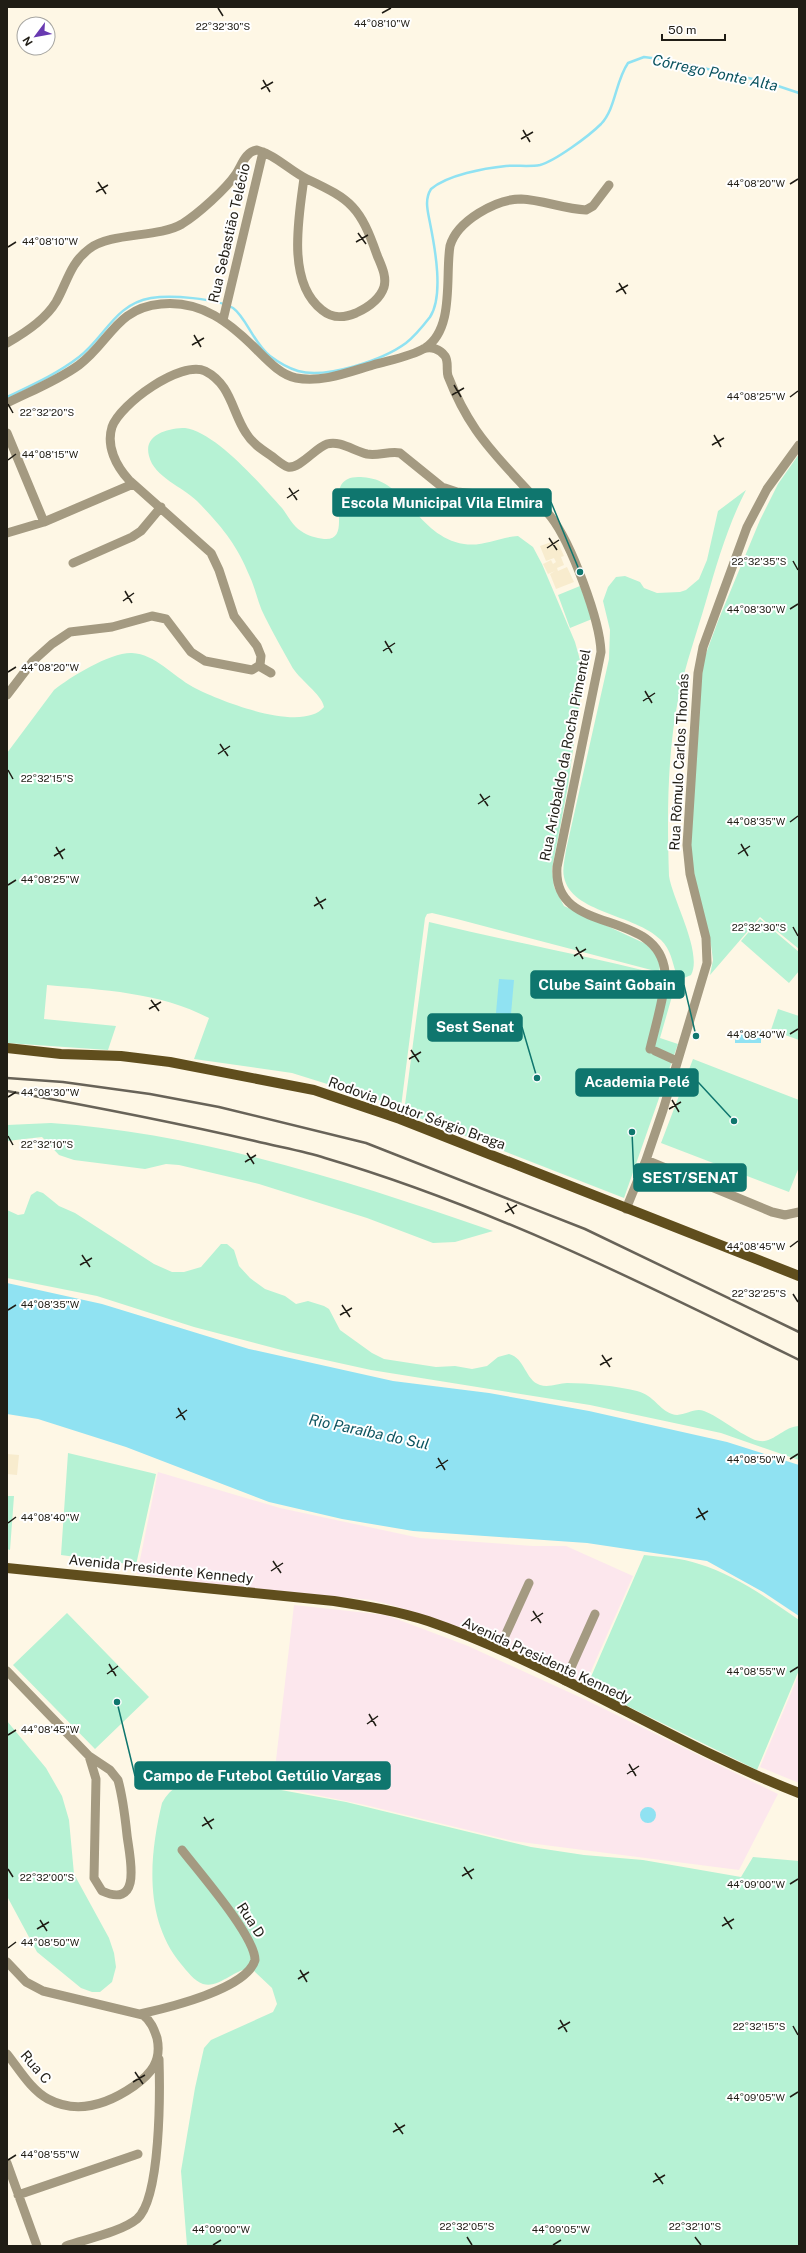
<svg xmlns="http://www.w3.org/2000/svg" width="806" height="2253" font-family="'Public Sans',sans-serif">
<rect width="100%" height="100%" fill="#fef7e5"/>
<path fill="#fce7ed" d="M158 1472 280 1508 420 1538 533 1546H566L633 1576 584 1687 461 1628 437 1619 391 1605 371 1600 201 1583 137 1574Z
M294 1605 386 1615 468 1646 586 1700 778 1794 739 1870 513 1841 365 1805 273 1786Z
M799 1674V1783L760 1767Z"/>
<path fill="#f8ecce" d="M557 540 564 556 561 557 564 565 557 568 558 571 567 567 574 582 556 589 550 574 555 571 548 574 543 564 551 560 553 564 556 562 554 558 546 561 540 546Z
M7 1454 19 1455 17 1475 7 1474Z"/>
<path fill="#b6f2d4" d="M185 428C216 432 261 485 282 508 288 516 293 526 301 531 308 536 316 538 324 539 361 542 310 467 369 478 407 484 419 537 464 544 483 547 499 537 518 536L533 547 542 564 575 642 582 667V684L568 786 552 869 554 887 564 906 646 944 656 955 660 966 659 972 457 919 432 913 427 914 425 918 401 1107 292 1073 194 1059 209 1018C159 992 103 990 47 985L44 1019 116 1026 108 1050 7 1043V753L54 690C70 677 111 652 132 653 155 654 173 676 193 687 217 700 302 734 324 707 322 694 298 679 291 665 282 649 273 633 265 617 258 604 256 590 250 577 236 543 222 527 197 501 183 487 154 477 149 456 143 434 169 428 185 428Z
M799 454V949L760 917 710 975 713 960 711 945 690 860 699 695 704 659 718 621 760 520 778 484Z
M746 490C728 525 717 563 706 601 697 632 686 663 679 695 667 753 667 817 669 876 673 901 703 953 691 975L684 978 676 973C672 961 671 950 661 940 635 914 571 913 564 877 562 869 565 858 566 850L609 659 610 630 603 601 608 587 616 577 625 576 640 582 644 588 657 593 680 592 686 590 699 579 707 560 718 511Z
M580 586 592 619 570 628 558 595Z
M760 919 799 952V971L789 983 741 941Z
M429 922C511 942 595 957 677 979L660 1038 678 1044 624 1198 404 1112Z
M778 1009 799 1016V1040L771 1030Z
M693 1059 799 1100V1167L789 1192 661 1143Z
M51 1123C200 1133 352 1182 493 1231L455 1242 433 1243 367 1218 259 1184 179 1165 166 1164 145 1169 74 1160 59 1155 42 1137 7 1141V1125Z
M37 1191 43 1193 59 1206 75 1213 154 1264 172 1272H184L201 1267 221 1244H227L234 1250 239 1266 250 1278 265 1289 285 1296 296 1304 308 1301 324 1306 329 1309 340 1330 372 1353 384 1359 436 1367 455 1366 472 1369 487 1366 498 1357 509 1354C525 1358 525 1380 540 1385 549 1388 559 1383 567 1383 588 1383 617 1386 637 1391 655 1396 658 1409 672 1414 683 1418 693 1407 704 1411 719 1416 747 1440 760 1441 773 1443 785 1426 799 1426V1460L721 1433 590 1405 371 1370 289 1352 194 1327 97 1296 7 1278V1210L18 1215 24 1214 31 1195Z
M68 1453 156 1474 136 1565 61 1555Z
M7 1496H14L10 1550 7 1549Z
M644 1555C662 1557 682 1558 699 1564 735 1575 769 1599 799 1620V1670L757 1770 587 1686Z
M67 1613 149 1697 95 1749 13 1665Z
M7 1721 46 1768 62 1796 69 1820 74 1874 109 1938 114 1953 116 1967 112 1982 100 1992H92L81 1988 37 1952 8 1898Z
M211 1777 346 1802 531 1847 584 1855 643 1860 741 1877 753 1857 799 1861V2246H187L181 2171 195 2088 204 2048 211 2040 273 2012 277 2004 272 1988 252 1969C236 1967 220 1989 203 1984 194 1981 187 1971 181 1964 144 1919 149 1857 162 1803 172 1784 191 1778 211 1777Z"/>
<path fill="#90e2f2" d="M499 979 514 980 511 1014 496 1013Z
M761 1030V1043H735V1031Z
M7 1283 102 1304 249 1349 393 1381 489 1393 589 1411 727 1442 799 1465V1616L763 1592 707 1561 587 1543 413 1531 342 1519 269 1502 126 1447 38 1419 7 1414Z
M640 1815a8 8 0 1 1 16 0a8 8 0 1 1-16 0Z"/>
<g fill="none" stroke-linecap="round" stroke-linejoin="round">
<path stroke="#90e2f2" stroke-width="2.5" d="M7 397C32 385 57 374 79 357 105 337 115 304 151 298 171 295 215 298 233 308 246 317 254 344 270 356 278 362 288 368 298 371 326 379 383 360 406 343 415 336 423 326 430 317 444 296 435 248 430 223 428 212 424 200 431 189 447 175 485 168 506 166 517 165 529 167 540 165 555 161 589 136 601 124 616 108 615 82 628 63L644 57 667 60 766 82 799 93"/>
<path stroke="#a49a81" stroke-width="9" d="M223 320 263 152
M7 343C25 333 45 320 56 302 67 283 70 263 89 249 111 232 158 238 182 224 198 214 226 189 236 174 242 165 245 152 257 150 276 155 290 171 307 179 352 200 360 207 377 255 381 265 387 276 384 287 380 299 367 308 356 313 344 318 333 319 322 310 286 282 299 216 304 178
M423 349C431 346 440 349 445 356 449 362 446 370 448 376 455 394 465 414 476 430 498 462 527 487 551 517 571 543 600 620 601 652L557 867C552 938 658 906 665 972 667 988 654 1031 650 1049
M7 403C31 391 57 381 79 365 110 342 116 308 161 304 202 300 230 323 257 350 268 361 281 375 296 378 322 383 349 372 373 365 390 360 410 357 425 348 455 329 445 276 450 246 457 221 496 199 521 199 543 200 564 209 586 210L593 206 609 185
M7 433 44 522
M7 533 44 522 133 484
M73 563 132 537 141 531 161 507
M259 666 271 673
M7 695 33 661 52 644 70 632 112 627 152 616 166 619 191 652 205 661 252 670 260 665 261 656 257 646 234 616 219 570 211 553 129 480C116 466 106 446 112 427 120 404 181 360 205 371 231 384 232 412 246 433 252 443 261 449 270 455 276 459 282 465 288 467 300 469 315 448 327 444 340 440 354 451 367 454 378 456 389 451 400 453L442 487 457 492 537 500
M655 1051 677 1061
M646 1160 772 1212 785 1215 799 1212
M626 1209 646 1160 663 1110 707 963 706 938 690 874 687 845 698 673 703 647 747 527 767 489 799 445
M499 1649 529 1583
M7 1671 89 1756 110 1770 118 1780C123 1798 125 1816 127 1835 129 1854 144 1910 102 1891L94 1878 96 1779 89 1756
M565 1681 595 1614
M7 1962 26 1982 43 1991 143 2015C151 2021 154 2029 157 2038 162 2061 151 2074 134 2086 108 2104 78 2115 48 2099 31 2090 19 2069 7 2054
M140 2014C167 2008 247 1989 255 1960 255 1936 199 1872 182 1850
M7 2163 37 2246
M18 2195 138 2154
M66 2246C86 2239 121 2232 137 2219 161 2198 160 2091 159 2059"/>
<path stroke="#604e1d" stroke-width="10" d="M7 1048 61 1054 121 1056 170 1062 314 1090 400 1119 799 1276
M7 1568 334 1601C366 1606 397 1611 428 1621 557 1665 672 1744 799 1793"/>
<path stroke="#686358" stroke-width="2.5" d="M7 1078 63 1082 150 1094 219 1107 366 1143 585 1229 799 1332
M7 1091C90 1106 173 1122 255 1141 279 1147 303 1151 325 1158 491 1207 645 1284 799 1360"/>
</g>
<path fill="none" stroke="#201d15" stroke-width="1.5" d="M218 8 223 16M382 13 391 8M263 80 270 92M261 89 273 82M523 130 530 142M521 139 533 132M98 182 106 194M790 184 798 179M96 192 108 185M358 233 366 244M356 242 368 235M8 247 16 242M619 283 626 294M616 292 628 285M194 335 201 347M192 345 204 338M454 385 461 397M452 395 464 388M790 397 798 391M8 404 13 413M714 435 721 447M712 445 724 438M8 460 16 454M289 488 297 500M287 498 299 490M549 538 557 550M547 548 559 540M793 561 798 570M125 591 132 603M123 601 134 593M790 609 798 604M385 641 392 653M383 651 395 643M8 672 16 667M645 691 652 703M643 701 655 693M220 744 228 756M218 754 230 746M8 770 13 779M480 794 488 806M478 804 490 796M790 822 798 816M741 844 748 856M56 847 63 859M738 854 750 846M54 856 65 849M8 885 16 880M316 897 323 909M314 906 326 899M793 927 798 936M576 947 583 959M574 956 586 949M151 1000 159 1011M149 1009 161 1002M790 1034 798 1029M411 1050 419 1062M409 1059 421 1052M8 1097 16 1092M672 1100 679 1112M669 1109 681 1102M8 1136 13 1145M247 1153 254 1164M245 1162 256 1155M507 1203 514 1214M505 1212 517 1205M790 1247 798 1241M82 1255 90 1267M80 1265 92 1258M793 1294 798 1302M342 1305 350 1317M8 1310 16 1305M340 1315 352 1308M602 1355 610 1367M600 1365 612 1358M178 1408 185 1420M176 1418 187 1410M438 1458 445 1470M790 1459 798 1454M436 1468 448 1460M698 1508 705 1520M696 1518 708 1511M8 1523 16 1517M273 1561 281 1573M271 1571 283 1563M533 1611 541 1623M531 1621 543 1613M109 1664 116 1676M790 1672 798 1667M107 1674 118 1666M369 1714 376 1726M367 1724 378 1716M8 1735 16 1730M629 1764 636 1776M627 1774 639 1766M204 1817 212 1829M202 1826 214 1819M464 1867 472 1879M8 1869 13 1877M462 1876 474 1869M790 1884 798 1879M724 1917 732 1929M40 1920 47 1931M722 1926 734 1919M37 1929 49 1922M8 1948 16 1942M300 1970 307 1982M298 1979 309 1972M560 2020 567 2032M793 2026 798 2035M558 2029 570 2022M135 2072 143 2084M133 2082 145 2075M790 2097 798 2092M395 2123 403 2134M393 2132 405 2125M8 2160 16 2155M655 2173 663 2184M653 2182 665 2175M467 2237 472 2245M695 2237 701 2245M213 2245 221 2240M553 2245 561 2240"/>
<g text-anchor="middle" stroke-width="4" stroke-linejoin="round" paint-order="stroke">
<g font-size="14" fill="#201d15" stroke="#fff">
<text transform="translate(229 233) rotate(-77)" y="5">Rua Sebastião Telécio</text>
<text transform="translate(565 755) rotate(-79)" y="5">Rua Ariobaldo da Rocha Pimentel</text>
<text transform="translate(679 762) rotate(-87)" y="5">Rua Rômulo Carlos Thomás</text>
<text transform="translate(417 1113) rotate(20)" y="5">Rodovia Doutor Sérgio Braga</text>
<text transform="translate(161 1569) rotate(6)" y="5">Avenida Presidente Kennedy</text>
<text transform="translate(547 1660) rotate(25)" y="5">Avenida Presidente Kennedy</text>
<text transform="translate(251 1920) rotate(57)" y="5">Rua D</text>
<text transform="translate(36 2067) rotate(49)" y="5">Rua C</text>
</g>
<g font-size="15" font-style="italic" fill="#0c5460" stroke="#fff">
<text transform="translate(715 73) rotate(12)" y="5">Córrego Ponte Alta</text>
<text transform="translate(369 1432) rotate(12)" y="5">Rio Paraíba do Sul</text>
</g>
</g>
<g font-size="10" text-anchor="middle" fill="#201d15" stroke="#fff" stroke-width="4" stroke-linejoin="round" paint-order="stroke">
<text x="382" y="27">44°08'10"W</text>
<text x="223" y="30">22°32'30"S</text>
<text x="756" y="187">44°08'20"W</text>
<text x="50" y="245">44°08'10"W</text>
<text x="756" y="400">44°08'25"W</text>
<text x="47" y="416">22°32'20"S</text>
<text x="50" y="458">44°08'15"W</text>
<text x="759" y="565">22°32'35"S</text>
<text x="756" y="613">44°08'30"W</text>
<text x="50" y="671">44°08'20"W</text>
<text x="47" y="782">22°32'15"S</text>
<text x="756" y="825">44°08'35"W</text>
<text x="50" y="883">44°08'25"W</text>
<text x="759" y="931">22°32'30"S</text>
<text x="756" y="1038">44°08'40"W</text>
<text x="50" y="1096">44°08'30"W</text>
<text x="47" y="1148">22°32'10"S</text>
<text x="756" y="1250">44°08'45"W</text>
<text x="759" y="1297">22°32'25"S</text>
<text x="50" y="1308">44°08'35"W</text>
<text x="756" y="1463">44°08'50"W</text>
<text x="50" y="1521">44°08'40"W</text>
<text x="756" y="1675">44°08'55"W</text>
<text x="50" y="1733">44°08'45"W</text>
<text x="47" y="1881">22°32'00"S</text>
<text x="756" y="1888">44°09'00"W</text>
<text x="50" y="1946">44°08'50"W</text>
<text x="759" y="2030">22°32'15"S</text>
<text x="756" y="2101">44°09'05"W</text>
<text x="50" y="2158">44°08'55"W</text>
<text x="467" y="2230">22°32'05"S</text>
<text x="695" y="2230">22°32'10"S</text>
<text x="221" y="2233">44°09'00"W</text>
<text x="561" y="2233">44°09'05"W</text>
</g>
<path fill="none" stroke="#0f766e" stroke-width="1.5" d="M580 572L551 502M696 1036L684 985M537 1078L522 1027M734 1121L698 1082M632 1132L634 1178M117 1702L135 1776"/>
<g fill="#0f766e" stroke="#fff" stroke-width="1.5">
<circle cx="580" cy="572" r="4"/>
<circle cx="696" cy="1036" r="4"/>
<circle cx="537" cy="1078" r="4"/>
<circle cx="734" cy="1121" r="4"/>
<circle cx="632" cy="1132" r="4"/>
<circle cx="117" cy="1702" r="4"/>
</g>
<g fill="#0f766e" stroke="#0f766e" stroke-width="1.5">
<rect x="333" y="489" width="218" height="27" rx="4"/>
<rect x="531" y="971" width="153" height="27" rx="4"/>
<rect x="428" y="1014" width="94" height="27" rx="4"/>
<rect x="576" y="1069" width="122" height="27" rx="4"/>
<rect x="634" y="1164" width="112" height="27" rx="4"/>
<rect x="135" y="1762" width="255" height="27" rx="4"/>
</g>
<g font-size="15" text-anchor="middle" font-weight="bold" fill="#fff">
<text x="442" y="508">Escola Municipal Vila Elmira</text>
<text x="607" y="990">Clube Saint Gobain</text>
<text x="475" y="1032">Sest Senat</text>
<text x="637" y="1087">Academia Pelé</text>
<text x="690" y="1183">SEST/SENAT</text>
<text x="262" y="1781">Campo de Futebol Getúlio Vargas</text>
</g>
<rect width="806" height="2253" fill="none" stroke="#201d15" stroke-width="16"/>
<g transform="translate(36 36) rotate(238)"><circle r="19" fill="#ffffff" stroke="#a6a5a1"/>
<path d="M0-3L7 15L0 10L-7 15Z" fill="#6839b1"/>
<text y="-6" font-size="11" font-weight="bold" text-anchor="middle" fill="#201d15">N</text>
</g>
<path d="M662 34v6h63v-6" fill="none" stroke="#201d15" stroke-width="2"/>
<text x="668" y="34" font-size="12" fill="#201d15" stroke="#ffffff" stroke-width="3" paint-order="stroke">50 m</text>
</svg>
